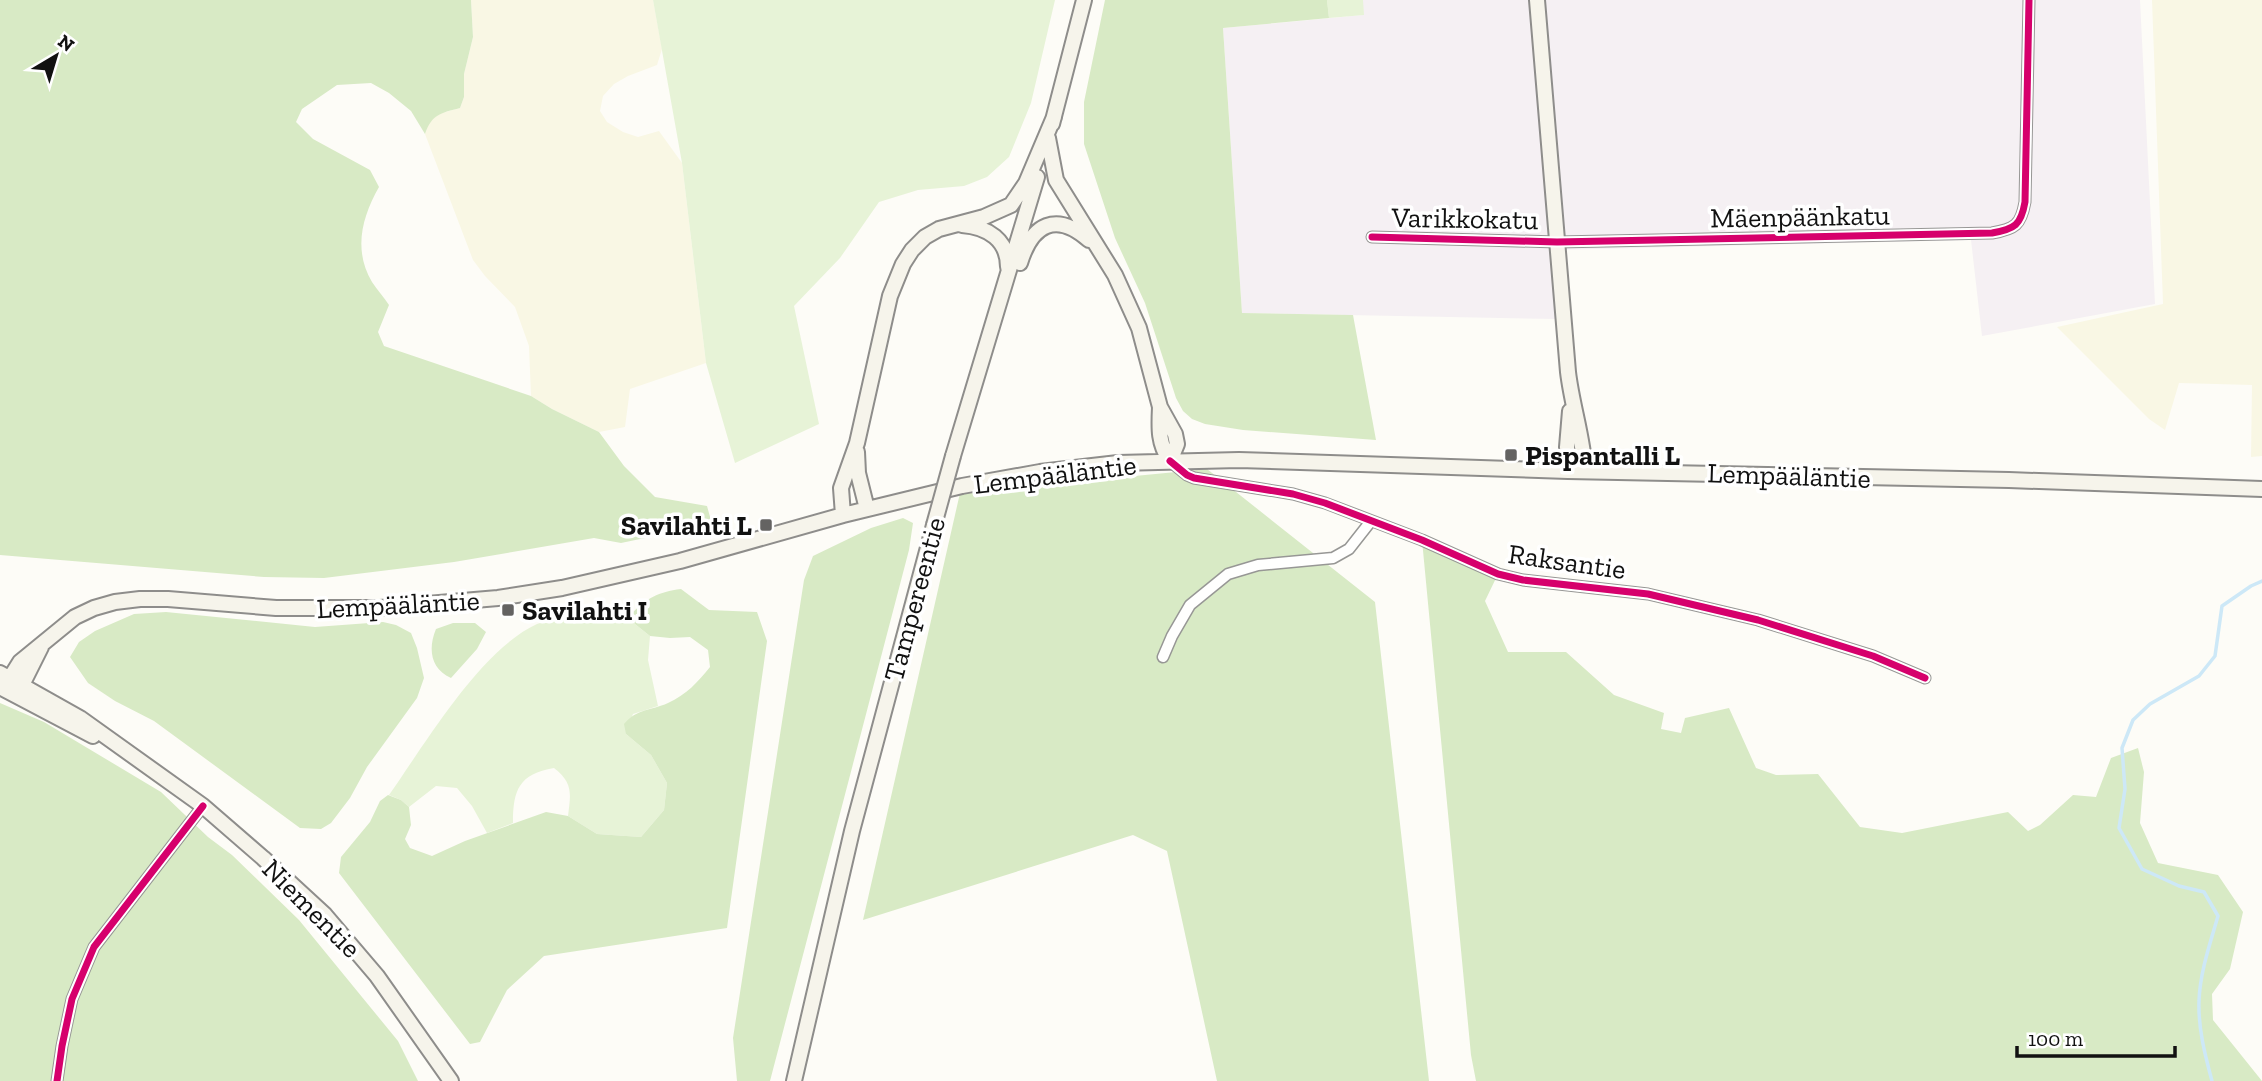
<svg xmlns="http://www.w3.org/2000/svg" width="2262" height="1081" font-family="'Zilla Slab',serif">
<rect width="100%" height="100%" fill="#fdfcf7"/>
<path fill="#f5f0f3" d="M1363 0H2140L2155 304 1982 336 1971 240 1553 250 1556 319 1242 313 1223 28 1363 15Z"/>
<path fill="#f9f7e4" d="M471 0H653L662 49 657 65 628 76 614 84 603 96 600 111 607 122 623 132 638 137 659 131 682 163 706 363 630 389 625 427 599 432 552 409 531 396 529 346 515 307 485 276 473 260 425 134 429 121 441 113 460 108 464 97V74L473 37Z
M2152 0H2262V456L2251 457 2252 385 2179 383 2165 430 2149 419 2057 327 2163 304Z"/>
<path fill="#e7f3d7" d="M653 0H1055L1031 103 1009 157 987 177 964 186 918 190 879 202 840 258 794 306 819 424 735 463 706 363 682 163Z
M1327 0H1363L1364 15 1329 18Z
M590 612 630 615 635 624 650 636 648 660 658 706 633 714 626 734 651 755 667 783 664 810 641 837 597 834 568 816C571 793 573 783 554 768 519 774 513 790 513 823L487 833 472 806 457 788 436 786 409 807 401 800 389 795C425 744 480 650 537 624 553 618 574 616 590 612Z"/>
<path fill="#d8eac5" d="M0 0H471L473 37 464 74V97L460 108C441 113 432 114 425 134L411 111 389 93 371 83 337 85 302 109 296 122 313 139 370 170 379 187C362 217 353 250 372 282 377 290 384 297 389 305L378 332 384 346 531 396 552 409 599 432 624 466 655 497 707 506 712 524 621 543 594 538 454 562 324 578 264 577 0 555Z
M1105 0H1327L1329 18 1223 28 1242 313 1353 315 1376 440 1243 430 1205 424 1192 419 1183 411 1176 398 1145 303 1115 238 1084 144V102Z
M1207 469 1375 602 1429 1081H1217L1167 851 1133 835 863 920 960 493Z
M903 518 913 523 909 550 770 1081H737L733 1038 804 580 813 556 871 528Z
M1422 540 1498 574 1485 601 1508 652H1566L1614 695 1664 713 1661 729 1681 733 1685 718 1729 708 1756 768 1776 775 1818 774 1860 827 1902 833 2008 812 2028 831 2040 825 2073 795 2096 797 2111 758 2138 748 2144 772 2140 823 2158 863 2218 875 2243 912 2230 969 2212 994 2213 1020 2262 1081H1476L1471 1055Z
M681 589 709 610 757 612 767 641 727 928 544 956 507 990 480 1042 470 1044 339 873 341 857 370 822 380 801 388 795 401 800 409 807 411 825 405 839 410 848 432 856 465 841 546 812 568 816 597 834 641 837 664 810 667 783 651 755 626 734 624 724C638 708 650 711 668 703 686 695 698 682 710 667L708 650 690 637 670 638 650 636 635 624 630 615C647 598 658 592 681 589Z
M166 612 315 627 383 622 396 625 411 633 417 648 424 678 417 698 367 767 350 798 331 823 321 829 300 828 154 721 115 701 88 683 70 657 79 642 95 631 134 614Z
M453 623H475L486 632 477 649 451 678C430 669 428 648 436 629Z
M0 703 44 722 161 792 208 837 232 855 299 920 398 1041 418 1081H0Z"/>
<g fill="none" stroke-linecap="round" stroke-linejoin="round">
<path stroke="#cde8f7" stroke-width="3.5" d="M2212 1081C2205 1055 2198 1028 2199 1001 2200 972 2210 944 2218 916L2204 892 2179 886 2142 869 2119 828 2125 789 2122 748 2133 720 2150 704 2199 676 2215 656 2222 606 2251 586 2262 581"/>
<defs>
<path id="street" d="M1372 237 1557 242 1992 233C2015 229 2021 225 2025 202L2029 0
M1171 462 1187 475 1194 478 1293 494 1325 503 1422 540 1498 574 1523 580 1648 594 1758 620 1873 656 1925 678
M1163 657 1172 636 1190 605 1228 574 1258 565 1333 558 1349 549 1371 521
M57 1081 62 1046 72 999 94 947 203 806"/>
<path id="secondary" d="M1537 0 1568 372C1572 406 1583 437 1585 471
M1052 124 1084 0
M1048 138 1056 180 1115 275 1139 328 1160 407 1175 434 1177 444 1170 461
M962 225C988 227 1008 240 1008 267
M1020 263C1032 224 1056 211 1089 240
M1160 407C1159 428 1158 443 1170 461
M857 452 858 473 867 509
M953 456 1037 177
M1568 471 1567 447 1570 411
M843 515 841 488 857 443 890 296 903 264 912 250 925 237 939 229 984 217 1011 205 1026 183 1054 117
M0 673 80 718 203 806 263 858 325 915 377 976 451 1081
M0 687 93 736
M15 689 22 685 41 647
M11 692 10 678 20 662 75 617 94 608 115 602 140 599H168L276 608H380L498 598 562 588 680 561 843 515 962 486 1040 472 1118 463 1239 460 1568 471 2009 480 2262 489
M794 1081 852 831 934 525"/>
</defs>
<use href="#street" stroke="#979795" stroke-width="13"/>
<use href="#secondary" stroke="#8e8d8b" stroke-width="18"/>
<use href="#street" stroke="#fffffe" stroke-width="10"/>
<use href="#secondary" stroke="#f6f4eb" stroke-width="14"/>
<defs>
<path id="secondary-bridge" d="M934 525 953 456"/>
</defs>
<use href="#secondary-bridge" stroke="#8e8d8b" stroke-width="18" stroke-linecap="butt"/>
<use href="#secondary-bridge" stroke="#f6f4eb" stroke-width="14"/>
<defs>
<path id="cycleway" d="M1372 237 1557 242 1992 233C2015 229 2021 225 2025 202L2029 0
M1170 461 1187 475 1194 478 1293 494 1325 503 1422 540 1498 574 1523 580 1648 594 1758 620 1873 656 1925 678
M57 1081 62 1046 72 999 94 947 203 806"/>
</defs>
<use href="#cycleway" stroke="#fff" stroke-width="11"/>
<use href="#cycleway" stroke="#d6006c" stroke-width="7"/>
</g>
<g fill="#646362" stroke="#fff" stroke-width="2.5">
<rect x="1504" y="448" width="14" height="14" rx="3.5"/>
<rect x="759" y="518" width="14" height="14" rx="3.5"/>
<rect x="501" y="603" width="14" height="14" rx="3.5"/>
</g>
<g text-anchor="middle" stroke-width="7" stroke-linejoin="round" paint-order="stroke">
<g font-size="28" fill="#111" stroke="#fff">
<text transform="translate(1800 216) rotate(-1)" y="10">Mäenpäänkatu</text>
<text transform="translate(1465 218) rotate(1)" y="10">Varikkokatu</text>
<text transform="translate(1055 474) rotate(-7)" y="10">Lempääläntie</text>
<text transform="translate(1789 475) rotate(2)" y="10">Lempääläntie</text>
<text transform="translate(1567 561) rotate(8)" y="10">Raksantie</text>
<text transform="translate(914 599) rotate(-75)" y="10">Tampereentie</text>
<text transform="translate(398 604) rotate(-3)" y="10">Lempääläntie</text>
<text transform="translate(312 908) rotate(45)" y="10">Niementie</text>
</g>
<g font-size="28" font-weight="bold" fill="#111" stroke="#fff" text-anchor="start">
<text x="1525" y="465">Pispantalli L</text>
<text x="752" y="535" text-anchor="end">Savilahti L</text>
<text x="522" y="620">Savilahti I</text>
</g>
</g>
<g transform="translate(56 56) rotate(38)" stroke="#ffffff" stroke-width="5" paint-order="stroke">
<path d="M0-5L12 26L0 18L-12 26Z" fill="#111111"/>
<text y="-10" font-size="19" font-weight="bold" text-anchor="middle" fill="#111111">N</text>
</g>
<path d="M2017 1046v10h158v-10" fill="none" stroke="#111111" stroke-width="3.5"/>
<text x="2028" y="1046" font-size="21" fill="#111111" stroke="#ffffff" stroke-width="5" paint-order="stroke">100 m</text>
</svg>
